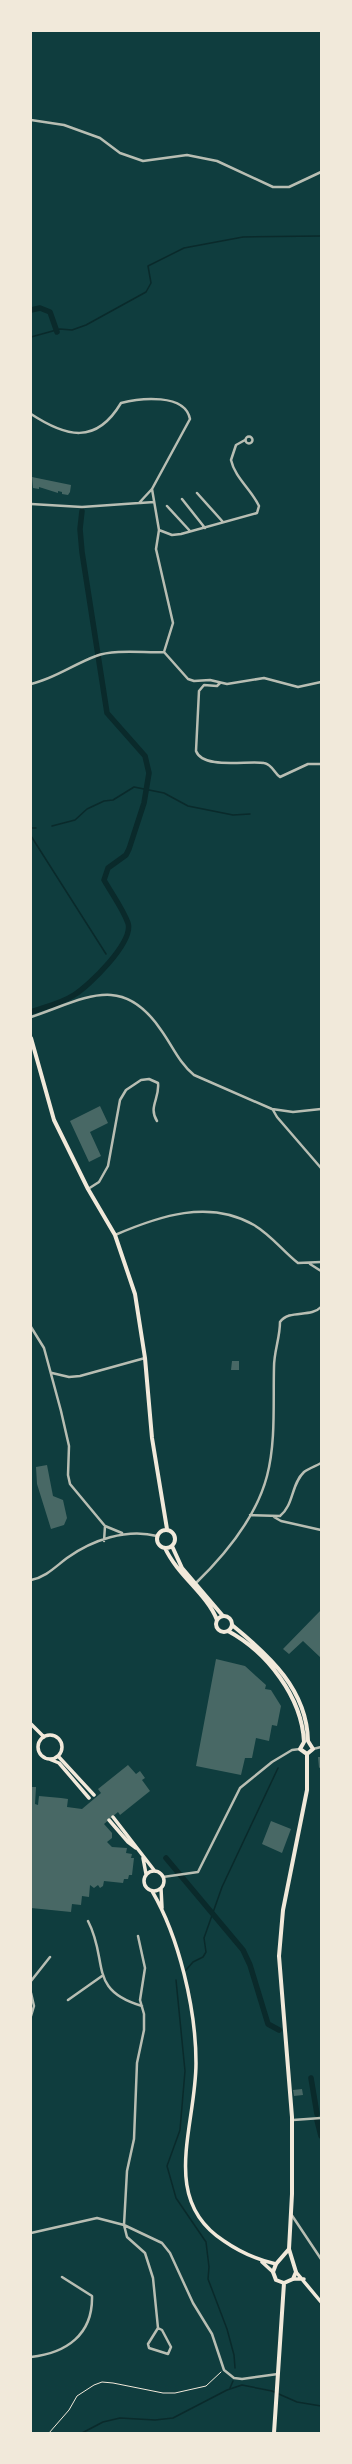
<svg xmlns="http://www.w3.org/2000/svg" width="352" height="2464" font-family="Spectral,serif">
<rect width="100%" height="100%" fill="#0f3d3e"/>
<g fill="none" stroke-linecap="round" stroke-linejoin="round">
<path stroke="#0a2a2b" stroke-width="1.5" d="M31 337 60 329 72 330 86 325 146 292 151 283 148 266 184 248 243 237 321 236
M52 826 75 820 87 809 104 801 113 800 134 787 164 793 188 806 233 815 250 814
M31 828H36
M31 836 106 954
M186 1970 193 1962 203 1957 206 1952 204 1938 222 1887 278 1768
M176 1980 185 2071 180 2130 167 2166 176 2198 206 2242 209 2267 208 2279 227 2329 234 2355 235 2368
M230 2388 233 2381
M82 2433 103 2422 120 2418 155 2420 173 2418 227 2390 242 2385 272 2391 297 2402 321 2406"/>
<path stroke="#0a2a2b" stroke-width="5.5" d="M31 310 40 308 50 312 57 332
M31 1012C45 1007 62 1003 74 995 89 986 134 942 128 923 123 909 112 894 104 880L108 868 126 855 129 849 144 803 149 773 145 756 107 713 82 552 80 529 82 511
M166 1858 243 1950 250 1965 268 2024 279 2030
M311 2078 317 2114
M317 2120 321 2136"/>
</g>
<path fill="#486865" d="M32 477 71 485 70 492 68 495 62 494V492L58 491V493L39 487V489L33 488Z
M100 1106 108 1123 90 1132 101 1156 89 1162 70 1121Z
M232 1361H239V1370H231Z
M47 1465 53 1496 63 1500 67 1518 64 1525 51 1529 37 1484 36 1467Z
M321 1610V1658L303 1641 289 1654 283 1649Z
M216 1659 245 1666 266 1685 265 1689 271 1690 281 1706 277 1726 272 1725 269 1741 256 1738 252 1758H245L241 1775 196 1766Z
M318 1757H321V1767L319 1768Z
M128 1765 136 1774 140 1771 145 1778 142 1780 150 1791 120 1815 118 1812 104 1824 112 1833V1838L107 1842 112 1847 127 1848 126 1853 132 1854 131 1858H134L132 1875H129L128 1879H124L123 1883 104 1881 103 1886 100 1888 98 1885 94 1888 90 1885 89 1897 82 1896 81 1905 72 1904 71 1912 31 1908V1787H36L35 1804 38 1805 39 1796 61 1798 68 1799 67 1807 82 1809 101 1793 98 1789Z
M271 1821 291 1829 282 1853 262 1844Z
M302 2089 303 2095 294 2096 293 2090Z"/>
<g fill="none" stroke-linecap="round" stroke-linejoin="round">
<path stroke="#f1e9da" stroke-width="1" d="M49 2433 69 2410 77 2396 94 2385 102 2382 113 2383 163 2393H175L206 2386 221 2372"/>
<path stroke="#b8beb3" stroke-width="2.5" d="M31 120 64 125 100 138 120 153 143 161 187 155 217 161 273 187H289L321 172
M31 414C66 437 96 445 121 403 140 398 185 393 190 419L152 489 139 503 82 507 31 504
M245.5 440a3.5 3.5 0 1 1 7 0a3.5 3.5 0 1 1-7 0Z
M152 489 159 530 156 549 173 623 164 652
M197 493 223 522
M182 499 205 528
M140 503 154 502
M167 506 190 531
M159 530 172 535 181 534 257 513 259 506C251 489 235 478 231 460L236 445 245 440
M220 683 217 686 204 685 199 691 196 751C203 770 249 760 264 763 272 764 274 773 280 777L308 764H321
M31 684C54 679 74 664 96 656 114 649 145 653 164 652L188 679 194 681 210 680 227 684 264 678 298 687 321 682
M31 1017C85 999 122 972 161 1030 172 1045 179 1063 194 1075L272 1109 293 1112 321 1109
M273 1110 277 1117 321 1168
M88 1189 99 1182 108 1166 120 1100 126 1090 141 1080 149 1079 158 1083C160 1098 148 1107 157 1121
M115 1235C159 1216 209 1199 254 1225 271 1235 283 1251 298 1263L321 1262
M310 1264 321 1271
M31 1327 44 1348 61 1411 69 1446 68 1475 70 1484 105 1526 122 1533
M52 1373 69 1377 80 1376 145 1358
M250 1515 280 1516C294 1505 291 1484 304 1472 309 1468 316 1466 321 1463
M274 1517 281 1521 321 1530
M104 1541 105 1526
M31 1580C46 1577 55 1567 67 1558 92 1540 127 1528 157 1536
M195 1584C226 1554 256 1518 267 1476 276 1442 273 1402 274 1367 274 1351 280 1338 280 1322 289 1309 311 1318 321 1307
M313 1749 321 1747
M163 1877 198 1872 240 1788 272 1762 292 1750 300 1749
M88 1921C109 1961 87 1990 142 2006
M138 1936 145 1968 140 2000 144 2014V2030L137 2063 134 2139 127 2171 124 2225 127 2237 145 2253 153 2278 158 2328 148 2344 149 2348 168 2354 171 2347 162 2330 158 2328
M31 1981 50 1957
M31 1993 34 2006 31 2016
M68 2000 102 1976
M293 2120 321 2118
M291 2214 321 2259
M31 2233 97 2218 124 2225 162 2243 170 2253 193 2303 212 2334 224 2370 234 2378 242 2379 278 2374
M31 2357C66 2353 93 2335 92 2296L62 2277"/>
<path stroke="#f1e9da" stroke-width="3.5" d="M31 1724 44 1737
M38 1747a12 12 0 1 1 24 0a12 12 0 1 1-24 0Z
M58 1756 94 1795
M49 1759 59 1763 89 1798
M113 1817 154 1870
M109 1820 128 1842 136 1848
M143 1858 146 1874
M144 1881a10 10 0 1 1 20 0a10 10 0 1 1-20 0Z
M161 1888 162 1908
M152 1891C179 1937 196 2009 196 2063 196 2127 159 2199 224 2241 240 2252 258 2260 276 2264
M262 2262 273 2272
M296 2272 321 2302
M293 2279H304"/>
<path stroke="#f1e9da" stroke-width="4" d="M31 1038 54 1120 88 1189 115 1235 135 1294 145 1358 152 1438 167 1529
M157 1539a9 9 0 1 1 18 0a9 9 0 1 1-18 0Z
M172 1546 182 1568 223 1616
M165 1548C178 1576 207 1594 217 1620
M216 1624a8 8 0 1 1 16 0a8 8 0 1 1-16 0Z
M232 1625C270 1656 307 1690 308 1741
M228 1631C267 1652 302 1697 304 1742
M304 1742 300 1749 307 1754
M307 1754 313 1749 308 1741
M289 2249 276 2264 273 2272 276 2280 284 2283 293 2279 296 2272 289 2249 292 2194V2117L279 1956 283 1910 307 1790V1754
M274 2433 284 2283"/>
</g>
<rect width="352" height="2464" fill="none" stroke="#f1e9da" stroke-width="64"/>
</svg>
